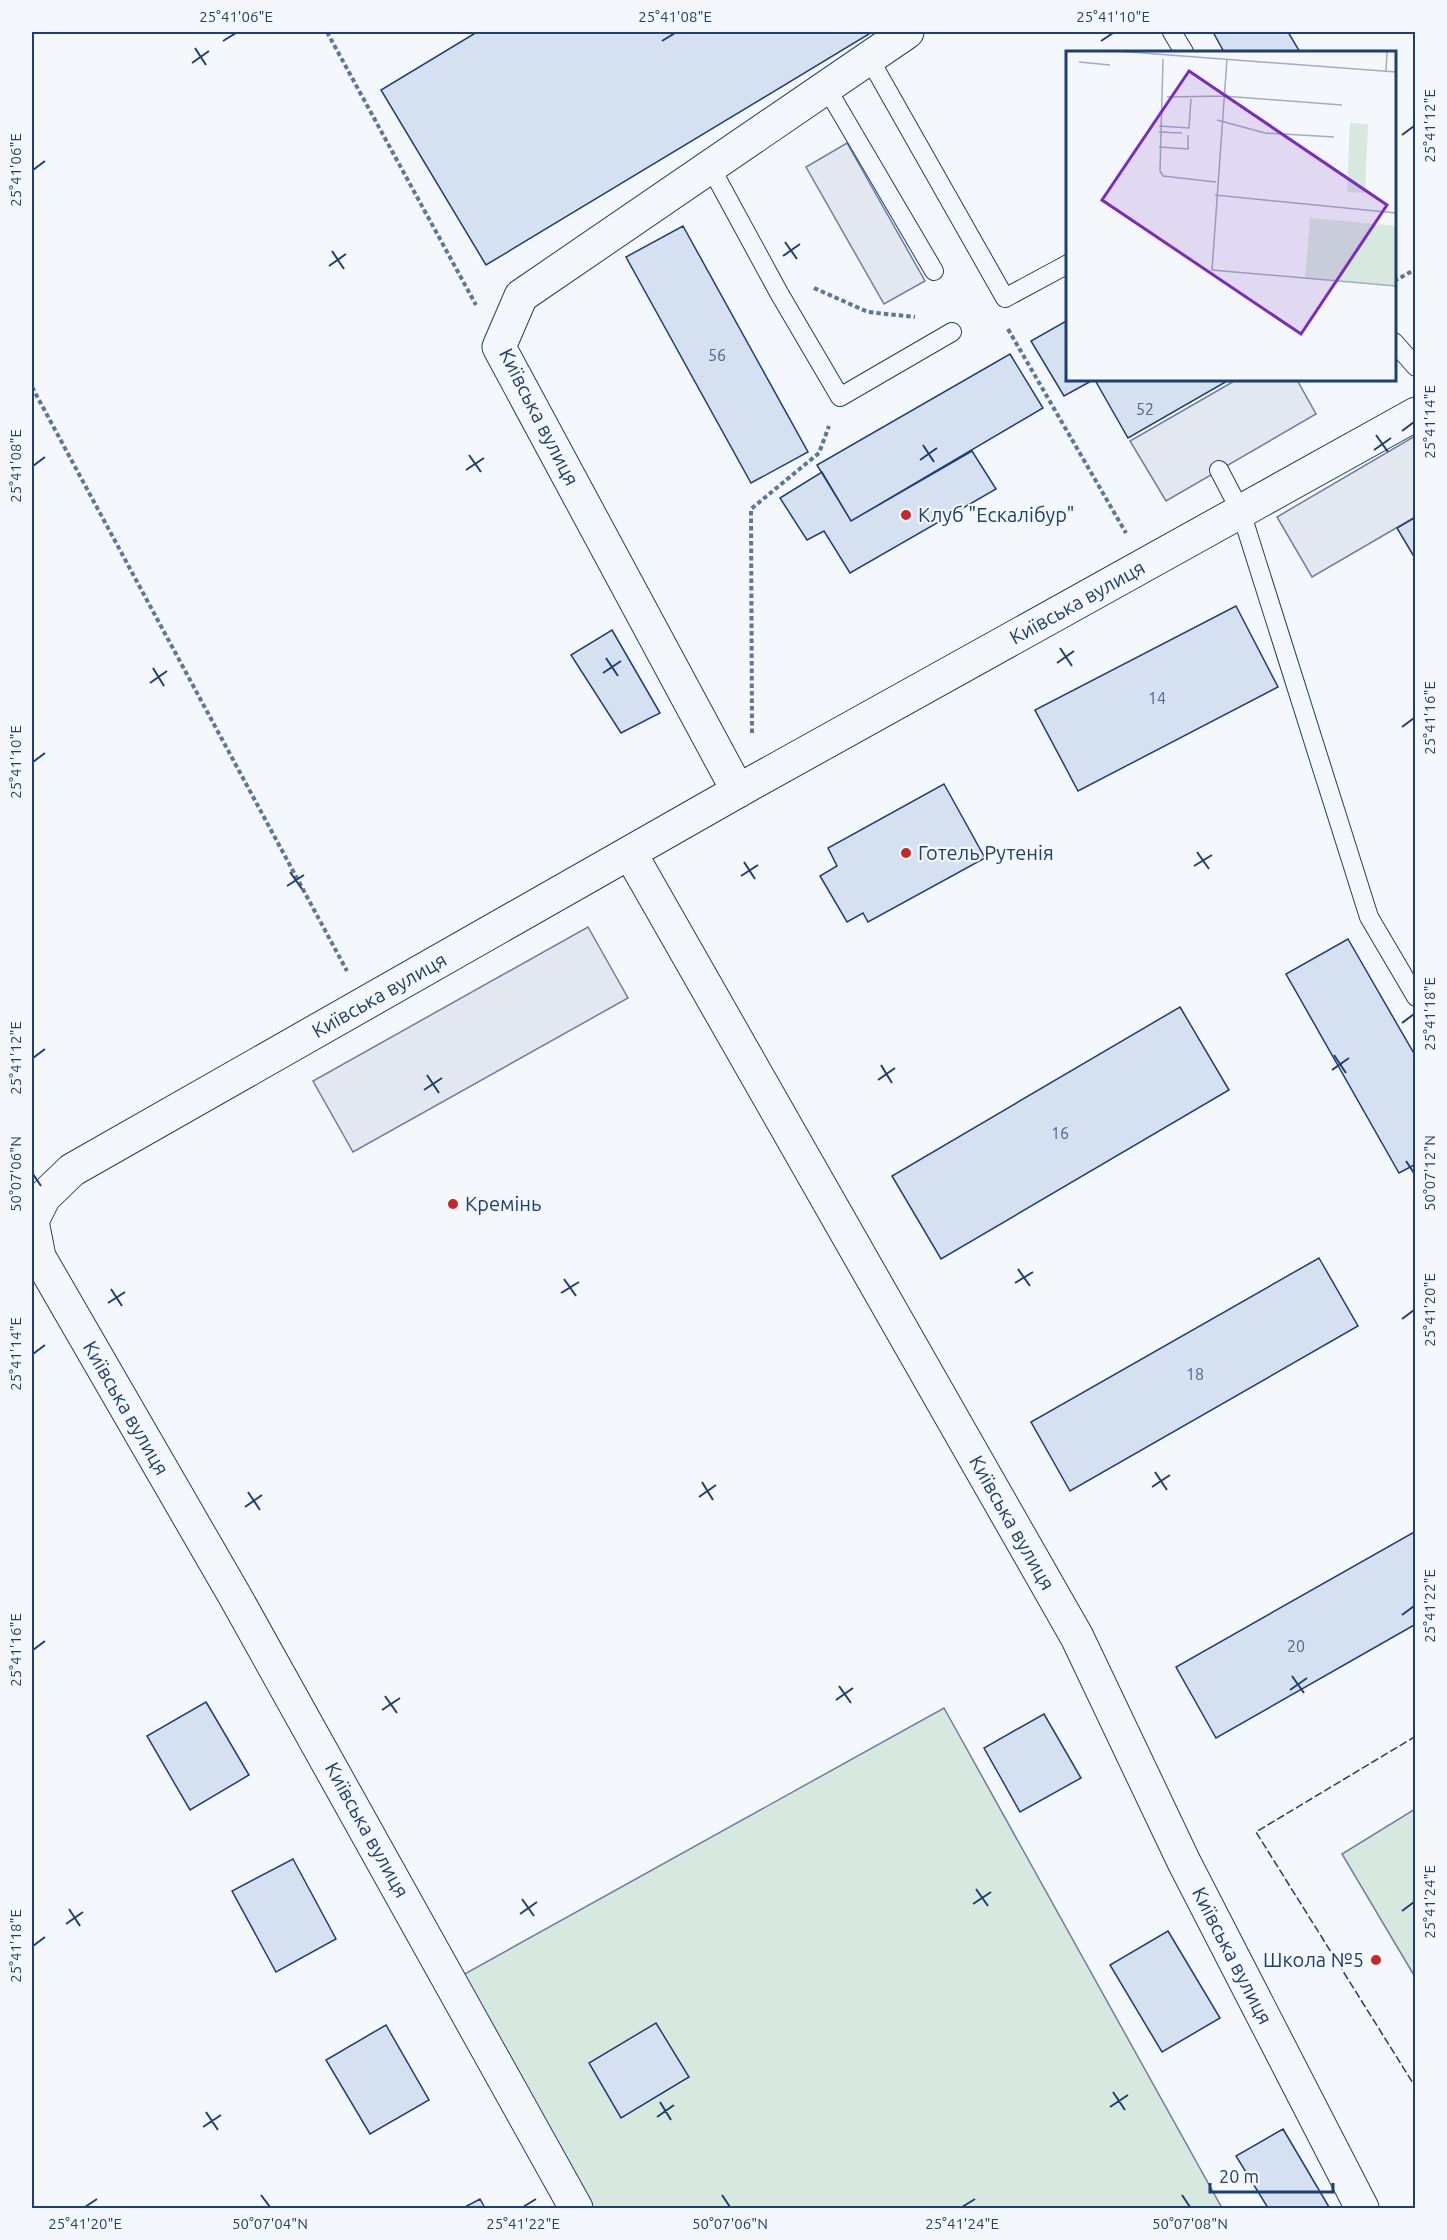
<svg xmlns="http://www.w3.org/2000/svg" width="1447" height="2240" font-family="Ubuntu,sans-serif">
<rect width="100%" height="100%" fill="#f4f7fb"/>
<path fill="#d7e8df" stroke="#687fa3" stroke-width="1.5" d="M944 1708 1222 2208H576L452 1981Z
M1415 1809V1977L1342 1854Z"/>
<path fill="#e3e8f0" stroke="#687fa3" stroke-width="1.5" d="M847 143 925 281 884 304 806 167Z
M1236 380H1297L1316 414 1166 501 1130 441Z
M1415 436V517L1312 577 1277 517Z
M588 927 628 998 353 1152 313 1081Z"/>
<path fill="#d5e0f0" stroke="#1d3f73" stroke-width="1.5" d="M477 32H868L869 34 486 265 381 90Z
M1213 32H1288L1300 52H1224Z
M683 226 808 452 751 483 626 257Z
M1068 320V380H1093L1064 396 1031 341Z
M1010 354 1043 408 851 521 817 465Z
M1095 380H1229L1128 438Z
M972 451 996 489 850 573 824 531 807 540 780 498 822 472 851 521Z
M1416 517V560L1397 528Z
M1236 606 1278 687 1078 791 1035 710Z
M612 630 660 713 621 733 571 655Z
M944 784 985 858 868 922 863 913 847 922 820 876 837 866 828 848Z
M1348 939 1416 1057V1164L1399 1173 1286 974Z
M1180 1007 1229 1090 941 1259 892 1176Z
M1319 1258 1358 1326 1070 1491 1031 1422Z
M1416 1531V1624L1216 1738 1176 1667Z
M206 1702 249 1775 190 1810 147 1736Z
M1044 1714 1081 1778 1020 1812 984 1748Z
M293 1859 336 1939 276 1972 232 1891Z
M1168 1931 1220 2018 1162 2052 1110 1965Z
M656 2023 689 2077 621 2118 589 2063Z
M386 2025 429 2100 370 2134 326 2060Z
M1283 2129 1329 2207 1327 2208H1268L1236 2156Z
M480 2199 485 2208H463Z"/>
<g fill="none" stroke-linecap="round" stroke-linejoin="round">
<defs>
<path id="lane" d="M1172 32 1184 52
M869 58 1005 298 1068 264
M826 87 934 271
M710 166 779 293 840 397 952 332
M1394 342 1416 367
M1219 470 1241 512 1369 917 1416 997"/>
<g id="street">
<path d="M738 791 499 347 521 296 907 32"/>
<path id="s1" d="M630 853 1077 1637 1184 1862 1362 2208"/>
<path id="s2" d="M576 2208 236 1598 39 1257 32 1221 44 1197 72 1170 752 783 1416 414"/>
</g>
</defs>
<use href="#lane" stroke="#1d3f73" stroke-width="20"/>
<use href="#street" stroke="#1d3f73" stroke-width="35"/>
<path stroke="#5e769c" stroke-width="4" stroke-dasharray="4.5 3" stroke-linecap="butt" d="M327 32 476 305
M1394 281 1416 269
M814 288 868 312 915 317
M1008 329 1126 533
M32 387 347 971
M752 733 751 509 819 453 829 426"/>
<use href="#lane" stroke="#f4f7fb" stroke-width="18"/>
<use href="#street" stroke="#f4f7fb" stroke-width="33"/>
<path stroke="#1d3f73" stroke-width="1.5" stroke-dasharray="8 3" stroke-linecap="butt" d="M1416 1736 1256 1832 1416 2088"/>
</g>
<path fill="none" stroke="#1d3f73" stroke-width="2" d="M223 41 236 33M662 41 675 33M1101 41 1113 33M195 48 206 65M192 63 209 51M1402 135 1414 126M33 170 45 161M785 242 797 259M332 251 344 269M783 256 800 244M329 266 346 254M1402 431 1414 422M1376 435 1388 452M923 445 934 462M1374 450 1391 438M469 455 481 472M920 460 937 448M33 466 45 457M466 470 484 458M1060 648 1072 666M606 658 618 676M1057 663 1074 651M153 668 164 686M603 673 621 661M150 683 167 671M1402 727 1414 718M33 762 45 753M1197 852 1209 869M744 862 755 879M1194 866 1212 855M290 872 302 889M741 876 758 865M287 886 304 875M1402 1023 1414 1014M1334 1055 1346 1073M33 1058 45 1049M881 1065 892 1083M1332 1070 1349 1058M427 1075 439 1093M878 1080 895 1068M424 1090 442 1078M1406 1161 1414 1173M33 1174 41 1186M1018 1269 1030 1286M564 1279 576 1296M1015 1283 1033 1272M111 1289 122 1306M561 1293 579 1282M108 1303 125 1292M1402 1319 1414 1310M33 1354 45 1345M1155 1472 1167 1490M702 1482 713 1500M1152 1487 1170 1475M248 1492 260 1510M699 1497 716 1485M245 1507 262 1495M1402 1615 1414 1606M33 1650 45 1641M1292 1676 1304 1693M839 1686 851 1703M1290 1690 1307 1678M385 1696 397 1713M836 1700 853 1688M382 1710 400 1698M976 1889 988 1906M522 1899 534 1916M973 1904 991 1892M69 1909 80 1926M1402 1911 1414 1902M520 1914 537 1902M66 1924 83 1912M33 1946 45 1937M1113 2092 1125 2110M660 2102 671 2120M1110 2107 1128 2095M206 2112 218 2130M657 2117 674 2105M203 2127 221 2115M261 2195 270 2207M722 2195 730 2207M1182 2195 1190 2207M85 2207 97 2199M523 2207 536 2199M962 2207 975 2199"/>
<g fill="#c62828" stroke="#f4f7fb" stroke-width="2">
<circle cx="906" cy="515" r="6"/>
<circle cx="906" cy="853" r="6"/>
<circle cx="453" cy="1204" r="6"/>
<circle cx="1376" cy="1960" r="6"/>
</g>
<g text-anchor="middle" stroke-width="4.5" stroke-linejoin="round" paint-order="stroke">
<g font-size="16" fill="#4b6792">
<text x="717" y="361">56</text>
<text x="1145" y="415">52</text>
<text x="1157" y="704">14</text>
<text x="1060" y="1139">16</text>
<text x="1195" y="1380">18</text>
<text x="1296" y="1652">20</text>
</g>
<g font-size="20" fill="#1d3f73" stroke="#f4f7fb">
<text transform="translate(539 417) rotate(63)" y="7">Київська вулиця</text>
<text dy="7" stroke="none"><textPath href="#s2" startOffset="2349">Київська вулиця</textPath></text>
<text dy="7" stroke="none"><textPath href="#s2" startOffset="1548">Київська вулиця</textPath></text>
<text transform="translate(126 1408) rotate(60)" y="7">Київська вулиця</text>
<text dy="7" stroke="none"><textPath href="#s1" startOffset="771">Київська вулиця</textPath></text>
<text transform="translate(367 1830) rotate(61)" y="7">Київська вулиця</text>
<text dy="7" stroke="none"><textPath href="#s1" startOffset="1257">Київська вулиця</textPath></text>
</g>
<g font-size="20" fill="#1d3f73" stroke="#f4f7fb" text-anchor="start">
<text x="918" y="522">Клуб "Ескалібур"</text>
<text x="918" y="860">Готель Рутенія</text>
<text x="465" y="1211">Кремінь</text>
<text x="1364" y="1967" text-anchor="end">Школа №5</text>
</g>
</g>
<g transform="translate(1066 51)">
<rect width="330" height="330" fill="#f4f7fb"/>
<path d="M284 72 302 73 299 142 281 141ZM244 167 330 175V235L239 227Z" fill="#d7e8df"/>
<path fill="none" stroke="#9eadc5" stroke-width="1.5" d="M50 0 330 21M97 8 94 120 97 125 150 131M161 8 146 219 330 235M13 11 44 14M320 20 321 0M101 46 158 45 276 54M151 69 199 82 268 86M93 75 123 77 125 48M93 81 116 82M93 96 122 98V84M149 144 330 162"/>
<path fill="#7b2cbf" fill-opacity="0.15" stroke="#7b2cbf" stroke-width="3" d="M123 20 321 154 235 283 36 149Z"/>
<rect width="330" height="330" fill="none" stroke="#1d3f73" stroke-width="3"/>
</g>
<rect width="1447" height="2240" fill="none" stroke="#f4f7fb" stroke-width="66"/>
<path d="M1210 2183v9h123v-9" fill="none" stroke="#1d3f73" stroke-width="3"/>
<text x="1219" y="2183" font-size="18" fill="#1d3f73" stroke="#f4f7fb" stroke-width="4.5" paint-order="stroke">20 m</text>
<rect x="33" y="33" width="1381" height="2174" fill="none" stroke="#1d3f73" stroke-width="2"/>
<g font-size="15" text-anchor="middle" fill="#1d3f73">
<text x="236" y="22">25°41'06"E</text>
<text x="675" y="22">25°41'08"E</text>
<text x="1113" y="22">25°41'10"E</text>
<text transform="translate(1430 126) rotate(-90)" y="5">25°41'12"E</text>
<text transform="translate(16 170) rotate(-90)" y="5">25°41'06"E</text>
<text transform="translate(1430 422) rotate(-90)" y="5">25°41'14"E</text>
<text transform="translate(16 466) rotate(-90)" y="5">25°41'08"E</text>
<text transform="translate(1430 718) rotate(-90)" y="5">25°41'16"E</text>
<text transform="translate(16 762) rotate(-90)" y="5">25°41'10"E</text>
<text transform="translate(1430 1014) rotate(-90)" y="5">25°41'18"E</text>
<text transform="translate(16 1058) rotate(-90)" y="5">25°41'12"E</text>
<text transform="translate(1430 1173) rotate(-90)" y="5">50°07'12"N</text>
<text transform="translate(16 1174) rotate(-90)" y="5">50°07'06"N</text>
<text transform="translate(1430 1310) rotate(-90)" y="5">25°41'20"E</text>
<text transform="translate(16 1354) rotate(-90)" y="5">25°41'14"E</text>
<text transform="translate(1430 1606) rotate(-90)" y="5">25°41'22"E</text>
<text transform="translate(16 1650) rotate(-90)" y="5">25°41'16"E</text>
<text transform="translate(1430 1902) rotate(-90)" y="5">25°41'24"E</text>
<text transform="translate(16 1946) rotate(-90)" y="5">25°41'18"E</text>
<text x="85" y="2229">25°41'20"E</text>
<text x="270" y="2229">50°07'04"N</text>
<text x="523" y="2229">25°41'22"E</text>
<text x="730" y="2229">50°07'06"N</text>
<text x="962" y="2229">25°41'24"E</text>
<text x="1190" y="2229">50°07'08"N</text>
</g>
</svg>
